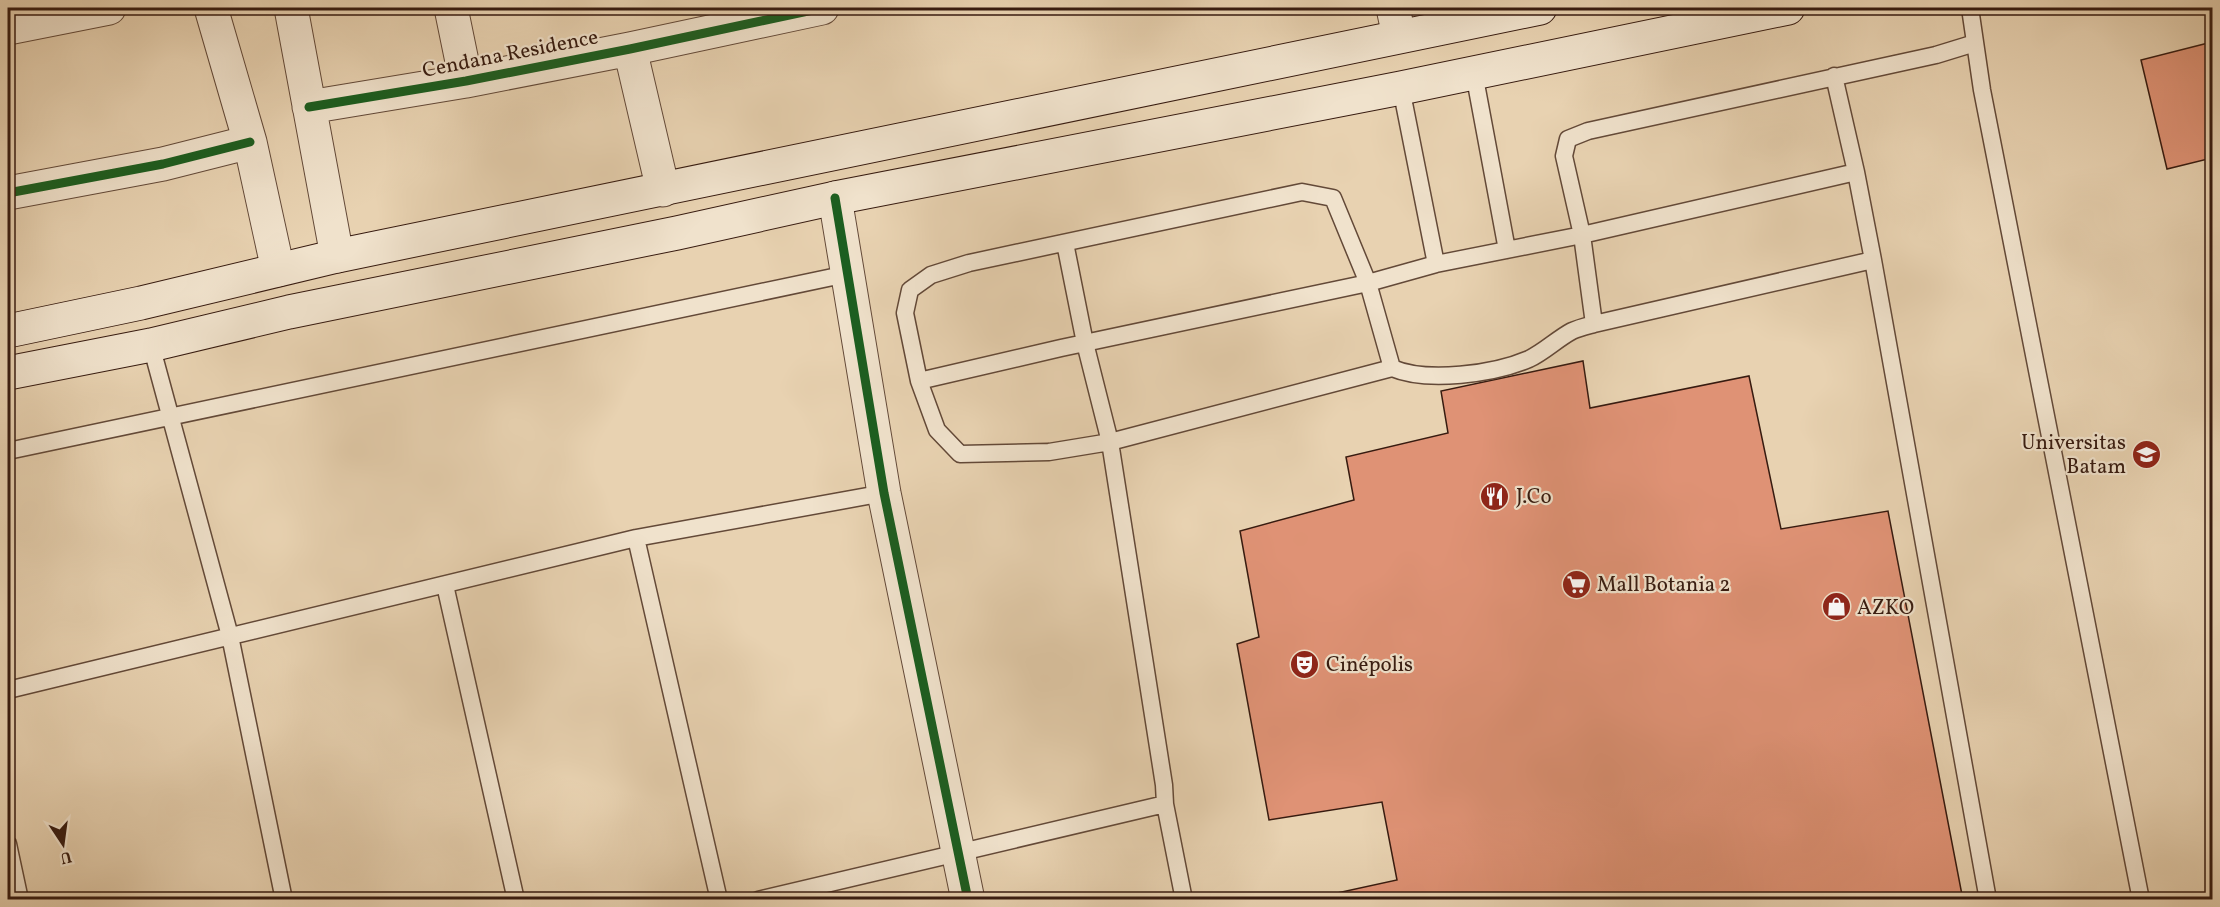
<svg xmlns="http://www.w3.org/2000/svg" width="2220" height="907" font-family="Vollkorn,serif">
<rect width="100%" height="100%" fill="#e8d2b1"/>
<filter id="stains"><feTurbulence type="fractalNoise" baseFrequency=".00333" numOctaves="4"/><feColorMatrix values="0 0 0 0 .2 0 0 0 0 .09 0 0 0 0 .02 0 0 0 .5 -.17"/></filter>
<radialGradient id="worn" r=".72"><stop offset=".6" stop-color="#630" stop-opacity="0"/><stop offset="1" stop-color="#630" stop-opacity=".3"/></radialGradient>
<path fill="#df9275" stroke="#371b10" stroke-width="1.5" d="M2212 42V158L2167 169 2141 60Z
M1583 361 1590 408 1749 376 1781 529 1888 511 1963 900H1305L1397 880 1382 802 1269 820 1237 644 1259 637 1240 531 1354 500 1346 457 1448 433 1441 391Z"/>
<g fill="none" stroke-linecap="round" stroke-linejoin="round">
<defs>
<path id="service" d="M1970 8 1982 90 2141 900
M1474 73 1507 250
M1834 76 1856 172 1873 260 1988 900
M1401 88 1436 264
M1065 243 1085 343 1110 442 1164 785 1165 804 1184 900
M1594 324 1582 235 1564 156 1568 139 1588 131 1936 55 1975 43
M151 345 230 636 284 900
M1392 368 1368 283 1333 198 1302 192 969 263 931 275 910 290 905 313 919 381 937 430 960 454 1049 452 1110 442 1392 368C1427 383 1494 374 1529 359 1544 352 1557 339 1572 331 1579 328 1587 326 1594 324L1873 260
M919 381 1061 348 1368 283 1436 264 1582 235 1856 172
M8 451 847 274
M636 538 719 900
M445 585 516 900
M8 690 636 538 884 493
M8 844 20 900
M758 900 1165 804"/>
<path id="minor" d="M211 8 250 142 278 270
M291 8 337 256
M451 8 466 81
M1393 8 1399 36
M8 28 109 8
M630 49 663 190
M309 107 466 81 630 49 822 8
M8 193 163 164 250 142
M835 198 884 493 968 900"/>
<path id="secondary" d="M8 331 141 303 337 256 1540 8
M8 373 151 345 289 312 677 233 835 198 1401 88 1788 8"/>
</defs>
<use href="#service" stroke="#634938" stroke-width="19"/>
<use href="#minor" stroke="#634938" stroke-width="35"/>
<use href="#secondary" stroke="#371b10" stroke-width="35"/>
<use href="#service" stroke="#f0e2cc" stroke-width="16"/>
<use href="#minor" stroke="#f0e2cc" stroke-width="33"/>
<use href="#secondary" stroke="#f0e2cc" stroke-width="33"/>
<defs>
<path id="cycleway" d="M309 107 466 81 630 49 822 8
M8 193 163 164 250 142
M835 198 884 493 968 900"/>
</defs>
<use href="#cycleway" stroke="#f0e2cc" stroke-width="13"/>
<use href="#cycleway" stroke="#1b5e20" stroke-width="9"/>
</g>
<defs>
<symbol id="university-disc" viewBox="-11 -11 22 22"><circle r="9.5" fill="#8f2418" stroke="#f0e2cc"/><path d="M0-5L7-2L0 1L-7-2ZM-4 1L0 2.5L4 1V4Q0 6-4 4Z" fill="#fff"/></symbol>
<symbol id="restaurant-disc" viewBox="-11 -11 22 22"><circle r="9.5" fill="#8f2418" stroke="#f0e2cc"/><path d="M-5-6h1v4h1v-4h1v4h1v-4h1v5L-1.5 .5V6h-2V.5L-5-1ZM5-6V6H3V1.5H1.5Q1.5-4 5-6Z" fill="#fff"/></symbol>
<symbol id="supermarket-disc" viewBox="-11 -11 22 22"><circle r="9.5" fill="#8f2418" stroke="#f0e2cc"/><path d="M-6-5.5h2.5l.6 2H6L4.5 2H-2.5L-4.4-4H-6ZM-1.5 3.2a1.3 1.3 0 1 0 .1 0ZM3 3.2a1.3 1.3 0 1 0 .1 0Z" fill="#fff"/></symbol>
<symbol id="shop-disc" viewBox="-11 -11 22 22"><circle r="9.5" fill="#8f2418" stroke="#f0e2cc"/><path d="M-5-2.5h2.3a2.7 3.5 0 0 1 5.4 0H5L5.5 6h-11ZM-1.5-2.5h3a1.5 2.3 0 0 0-3 0Z" fill="#fff"/></symbol>
<symbol id="theatre-disc" viewBox="-11 -11 22 22"><circle r="9.5" fill="#8f2418" stroke="#f0e2cc"/><path d="M-5-5.5Q0-4 5-5.5V0Q5 5 0 6Q-5 5-5 0ZM-3.3-2.5H-1v1.5H-3.3ZM1-2.5H3.3v1.5H1ZM-2.8 1Q0 5.5 2.8 1Z" fill="#fff"/></symbol>
</defs>
<g fill-rule="evenodd">
<use href="#university-disc" x="2130" y="438" width="33" height="33"/>
<use href="#restaurant-disc" x="1478" y="480" width="33" height="33"/>
<use href="#supermarket-disc" x="1560" y="568" width="33" height="33"/>
<use href="#shop-disc" x="1820" y="590" width="33" height="33"/>
<use href="#theatre-disc" x="1288" y="648" width="33" height="33"/>
</g>
<g text-anchor="middle" stroke-width="4.5" stroke-linejoin="round" paint-order="stroke">
<g font-size="21" fill="#371b10" stroke="#f0e2cc">
<text transform="translate(510 53) rotate(-11)" y="7">Cendana Residence</text>
</g>
<g font-size="21" fill="#371b10" stroke="#f0e2cc" text-anchor="start">
<text x="2126" y="449" text-anchor="end">Universitas<tspan x="2126" dy="24">Batam</tspan></text>
<text x="1516" y="503">J.Co</text>
<text x="1597" y="591">Mall Botania 2</text>
<text x="1857" y="614">AZKO</text>
<text x="1326" y="671">Cinépolis</text>
</g>
</g>
<rect width="2220" height="907" fill="none" stroke="#e8d2b1" stroke-width="30"/>
<rect x="9" y="9" width="2202" height="889" fill="none" stroke="#371b10" stroke-width="3"/>
<rect x="15" y="15" width="2190" height="877" fill="none" stroke="#371b10" stroke-width="1.5"/>
<g transform="translate(63 844) rotate(167)" stroke="#f0e2cc" stroke-width="4.5" paint-order="stroke">
<path d="M0-4.5L10 22L0 15L-10 22Z" fill="#371b10"/>
<text y="-9" font-size="16" font-weight="bold" text-anchor="middle" fill="#371b10">U</text>
</g>
<rect width="100%" height="100%" filter="url(#stains)"/>
<rect width="100%" height="100%" fill="url(#worn)"/>
</svg>
